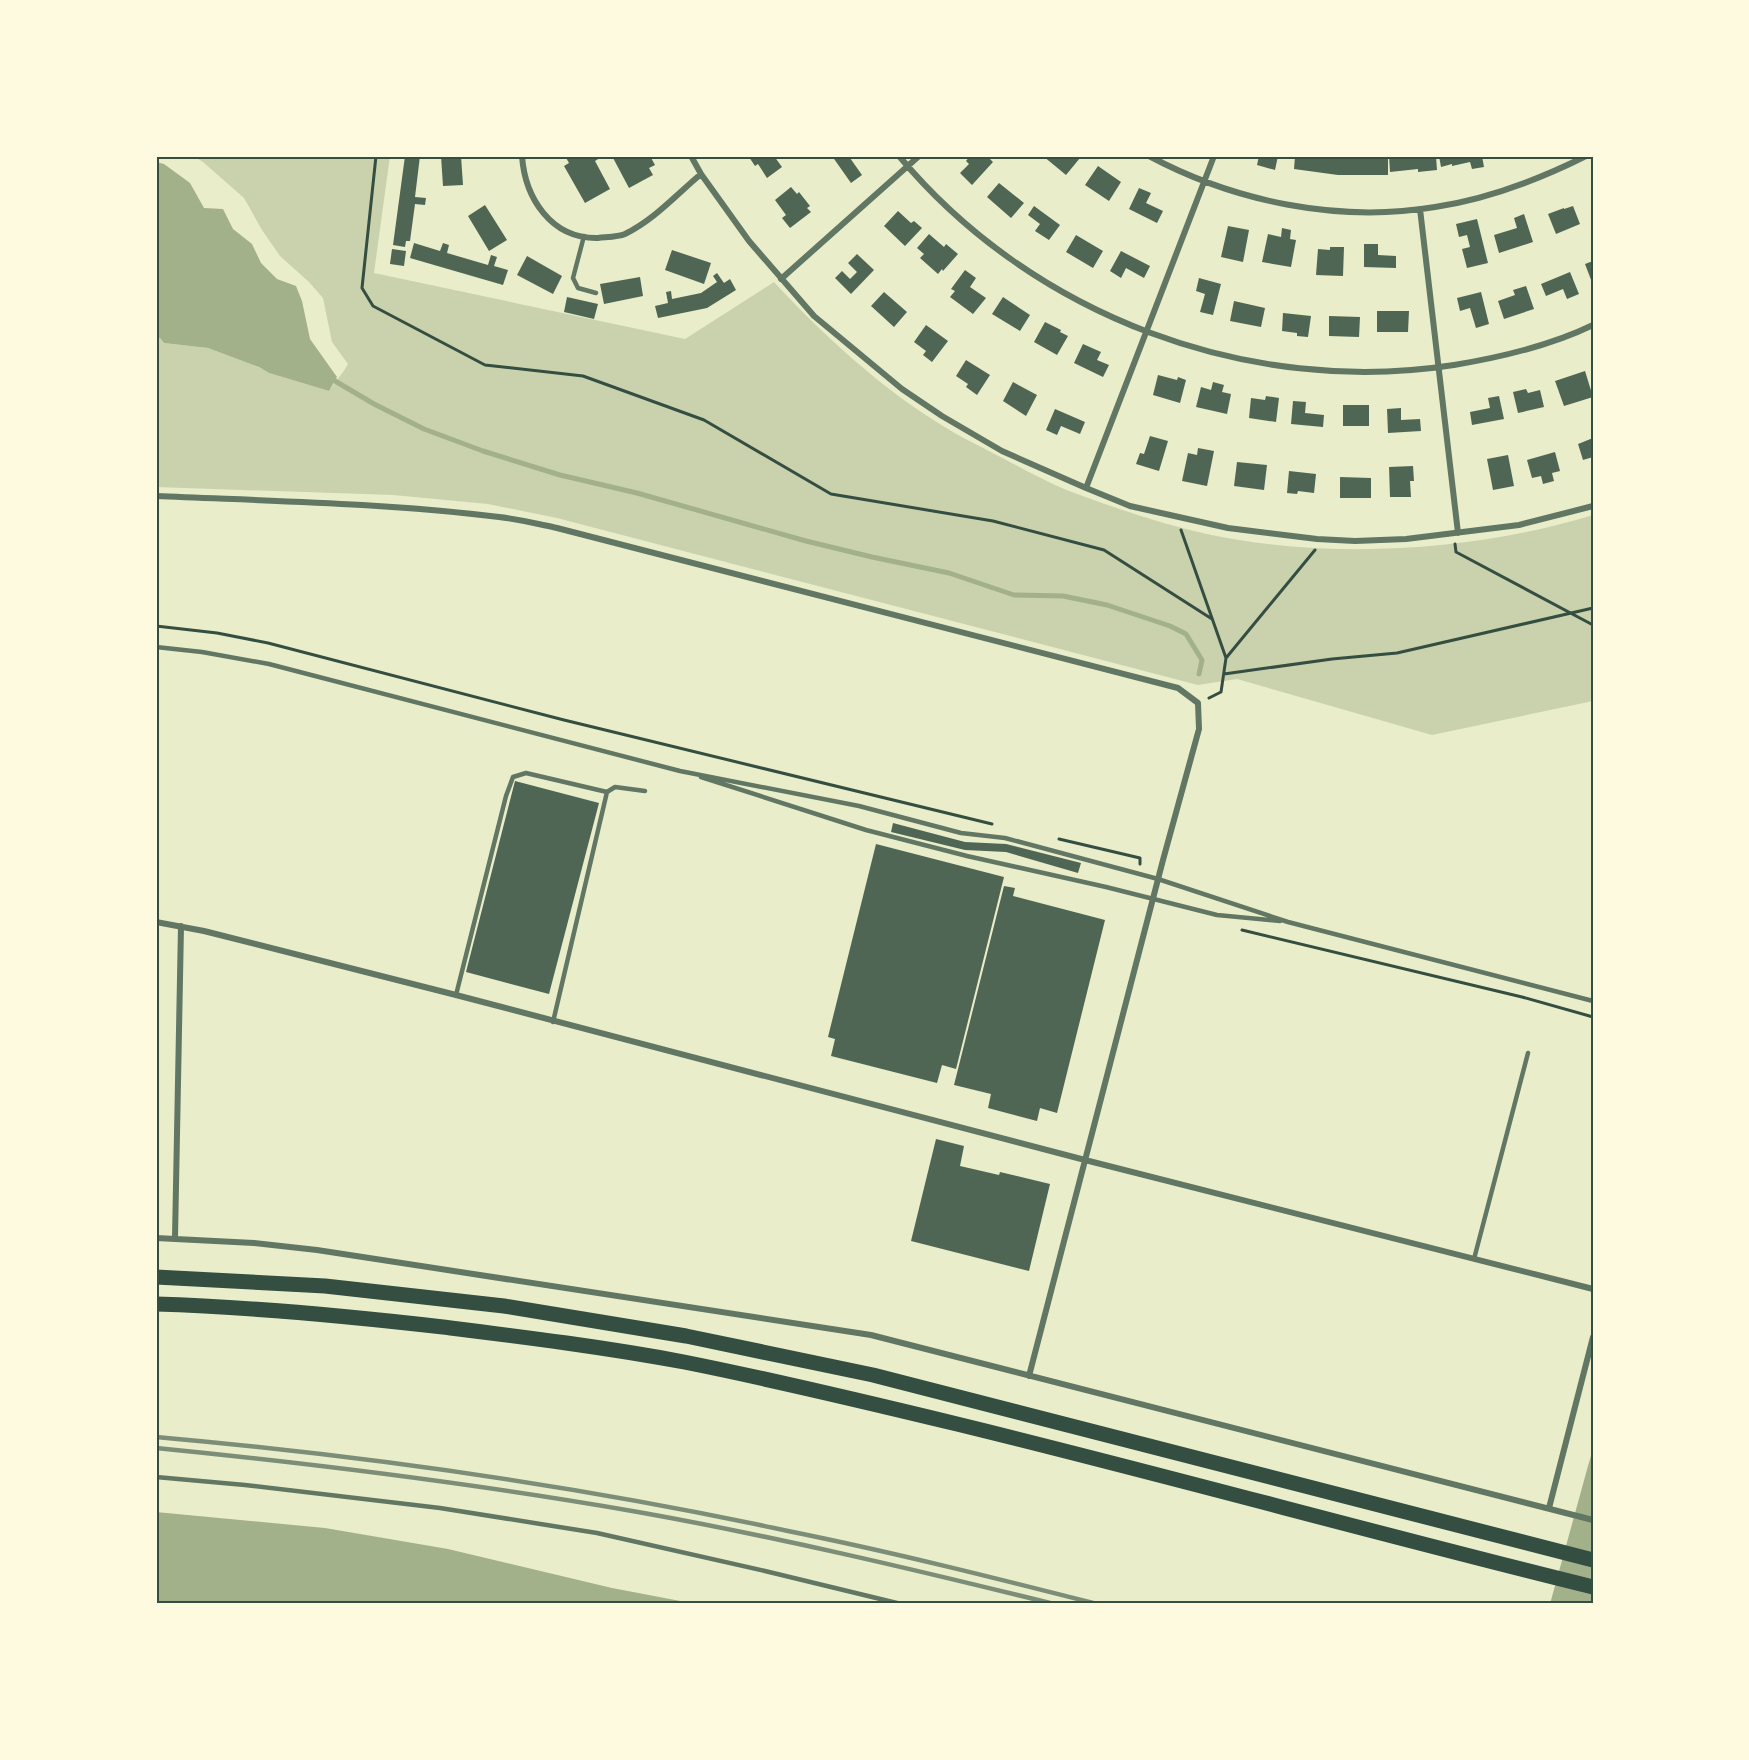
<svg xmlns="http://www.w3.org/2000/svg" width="1749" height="1760" font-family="Overpass,sans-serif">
<rect width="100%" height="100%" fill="#e9edc9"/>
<path fill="#cad2ad" d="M193 156H390L374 273 685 339 774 282C822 334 882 389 943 426 957 435 972 442 987 450 1012 463 1038 477 1064 489 1076 494 1089 498 1102 503 1136 515 1171 526 1207 534 1330 560 1472 552 1593 515V701L1432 735 1237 679 1198 685 557 518 488 504 393 495 156 487V338H160L164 343 208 348 259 367 269 373 329 391C335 381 343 374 348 364L332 342 323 298 309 282 280 256 262 230 244 198 203 162Z"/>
<path fill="#a3b18a" d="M156 162 164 164 190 183 204 208 223 209 233 229 252 244 261 263 277 279 296 286 302 301 310 339 337 377 329 391 269 373 259 367 208 348 164 343 160 338H156Z
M1593 1449V1604H1550L1588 1466Z
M156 1512 325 1528 448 1549 612 1588 696 1604H156Z"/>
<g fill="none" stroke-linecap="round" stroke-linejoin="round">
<path stroke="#a3b18a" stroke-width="5" d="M330 378 374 404 424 429 483 451 560 475 637 493 806 541 872 557 949 573 1014 595 1063 596 1107 605 1170 626 1186 634 1202 660 1199 674"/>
</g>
<path fill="#4f6655" d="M405 156H420L415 197 426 198 425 205 415 204 410 241H406L405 247 393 245Z
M441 156H461L463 185 443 186Z
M565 156H603L595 161 610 189 585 203 564 166 569 163Z
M612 156H650L655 165 649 168 653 175 629 188Z
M750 156H774L782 167 767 178 758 164 755 166 749 157Z
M832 156H853L850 158 862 175 851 183Z
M970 156H987L993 162 972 185 960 173 969 164 966 161Z
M1043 156H1078L1080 158 1066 175Z
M1259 156H1278L1275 170 1257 165Z
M1295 156H1388V175H1338L1294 169Z
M1389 156H1436L1437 170 1418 172V169L1390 172Z
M1439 156H1482L1484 167 1472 169 1470 162 1452 166V164L1441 167Z
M1098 166 1121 182 1109 201 1085 185Z
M999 183 1024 203 1011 218 987 197Z
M791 187 797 194 799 192 810 206 807 208 811 212 790 228 782 218 786 215 775 200Z
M1139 188 1151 193 1146 203 1163 211 1157 223 1129 209Z
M485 205 507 240 489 251 468 216Z
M1034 206 1060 225 1049 240 1035 231 1040 224 1028 215Z
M1573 206 1580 224 1556 234 1548 214 1564 208V209Z
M898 211 911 223 914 221 922 228 905 246 884 226Z
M1524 214 1533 242 1499 253 1494 235 1517 228 1514 218Z
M1477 219 1488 263 1467 268 1462 249 1470 247 1467 235 1459 237 1456 224Z
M1228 226 1249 230 1243 262 1221 257Z
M1282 228 1291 230 1290 239 1296 240 1291 267 1262 262 1268 234 1281 237Z
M929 234 944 247 946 244 958 254 943 271 942 269 938 274 920 258 924 254 917 248Z
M1076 235 1103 251 1093 268 1066 252Z
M414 243 440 251 443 243 449 245 447 253 488 265 491 255 497 257 494 266 508 270 503 285 410 258Z
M1364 244H1378V255L1396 256V268L1364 267Z
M1330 247H1344L1343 276 1316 275 1318 249 1330 250Z
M392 249 406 251 404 266 390 264Z
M672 250 711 263 704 284 665 270Z
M1121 251 1150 266 1144 278 1126 268 1121 278 1110 271Z
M857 254 874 270 851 294 835 278 842 271 850 279 857 272 848 263Z
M527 256 562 276 553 294 517 275Z
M1593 261V285L1585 264Z
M965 270 976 278 970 287 986 298 973 314 950 297 955 291 951 289Z
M1570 272 1579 294 1567 299 1563 289 1546 296 1541 284Z
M717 273 724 283 730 279 736 290 707 308 658 318 655 306 668 303 666 292 671 291 672 299 701 293 717 282 713 276Z
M640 277 643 296 604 304 600 284Z
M1199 278 1221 284 1213 315 1200 312 1205 294 1196 291Z
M1526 286 1534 309 1504 319 1498 301 1515 295 1513 290Z
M884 292 907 312 894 327 871 306Z
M1481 292 1489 324 1476 328 1470 308 1460 311 1457 298Z
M567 297 598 304 594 319 564 312Z
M1003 297 1030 315 1020 331 992 314Z
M1234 301 1265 308 1261 327 1230 321Z
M1377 311H1409L1408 332H1377Z
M1283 313 1311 316 1308 337 1297 336V333L1282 331Z
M1329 316 1360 317 1359 337 1329 336Z
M1045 322 1061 330 1060 332 1068 336 1057 355 1034 342Z
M926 325 948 341 932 362 923 355 926 351 914 342Z
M1083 344 1101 352 1097 360 1109 365 1103 377 1074 363Z
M966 360 990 375 977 395 966 387 968 384 956 376Z
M1585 371 1593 397 1564 406 1555 381Z
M1158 375 1177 380 1178 377 1186 380 1180 403 1153 395Z
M1013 382 1037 395 1026 416 1003 401Z
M1213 382 1224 385 1222 392 1231 394 1227 414 1196 407 1201 387 1211 390Z
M1526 389 1528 393 1540 390 1544 407 1518 413 1513 392Z
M1266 396 1279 398 1276 422 1249 418 1251 398 1265 400Z
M1499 396 1504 419 1472 425 1470 412 1490 408 1488 398Z
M1293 401 1306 402 1305 413 1324 415 1323 427 1291 424Z
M1343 405H1369V426H1343Z
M1401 408V420L1420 419 1421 431 1388 433 1387 409Z
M1055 409 1085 422 1080 434 1061 426 1057 435 1046 430Z
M1150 436 1168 441 1159 471 1136 464 1140 453 1144 454Z
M1593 438V457L1583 460 1578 444Z
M1198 448 1214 451 1207 486 1182 481 1188 453 1197 455Z
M1555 452 1560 471 1552 473 1554 481 1543 484 1541 476 1532 478 1527 460Z
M1508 455 1514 486 1493 490 1487 459Z
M1237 462 1267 465 1264 490 1234 486Z
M1413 466 1414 481H1410L1411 497H1390L1389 467Z
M1289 471 1316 474 1314 493 1298 491 1297 494 1287 493Z
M1340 477 1371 478V498H1340Z
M515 781 599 803 549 994 466 972Z
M893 823 965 842 1006 844 1081 863 1078 873 1006 852 965 850 891 832Z
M876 844 1004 877 956 1069 942 1065 937 1083 831 1056 835 1039 828 1037Z
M1004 886 1015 888 1013 896 1105 920 1057 1113 1040 1108 1037 1121 988 1108 991 1094 954 1085Z
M936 1139 964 1146 960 1166 999 1175 1000 1172 1050 1184 1029 1271 911 1241Z"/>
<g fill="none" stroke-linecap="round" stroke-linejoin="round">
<path stroke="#344e41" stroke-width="3" d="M376 156 362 288 373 306 485 365 583 376 704 420 831 494 993 521 1104 550 1212 619
M1181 530 1226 658
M1455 544 1456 552 1593 625
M156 626 217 633 268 643 564 720 992 824
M1224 674 1332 659 1397 653 1593 608
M1209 698 1221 692 1226 658 1315 550
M1059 839 1140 858V864
M1242 930 1522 997 1593 1017"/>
<path stroke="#617663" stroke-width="4.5" d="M584 236 573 278 578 288 596 293
M156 647 202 652 269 664 680 771 859 806 961 833 1005 838 1158 879 1288 922 1593 1001
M701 777 866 830 967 856 1106 887 1217 915 1280 921
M456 995 506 796 513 777 526 773 607 792
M553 1022 607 792 615 787 645 791
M1474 1259 1528 1053
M156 1477 245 1485 440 1508 597 1533 765 1571 901 1604"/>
<path stroke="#617663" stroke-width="6" d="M522 156C525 198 551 239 598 238 607 237 618 237 625 234 654 220 677 194 701 174
M691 156 701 174 749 241 814 316 902 389 942 416 1002 451 1086 488 1130 506 1228 528 1317 539 1355 541 1406 539 1519 525 1593 506
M899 156C1032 316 1249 397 1454 365 1502 357 1550 346 1593 325
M1149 156C1235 202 1339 223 1435 207 1488 199 1538 180 1586 156
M1420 209 1458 533
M781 279 919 156
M1086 488 1214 156
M156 496C270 501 385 503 499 517 518 519 538 524 557 528L1178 688 1198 703 1199 729 1163 860 1029 1376
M156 922 204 931 456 995 1085 1160 1593 1289
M156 1238 254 1243 317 1250 871 1335 1593 1520
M175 1238 181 926
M1549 1508 1593 1337"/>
<path stroke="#344e41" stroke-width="15" d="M156 1277 325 1286 504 1306 686 1336 873 1375 1593 1560
M156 1304C252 1307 347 1316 443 1327 523 1337 604 1347 684 1362 775 1380 866 1402 957 1424 1170 1476 1381 1535 1593 1587"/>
<path stroke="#7c8e77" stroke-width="4.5" d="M156 1437C368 1456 580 1486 788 1531 892 1552 995 1578 1097 1604
M156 1448C317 1464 478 1484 638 1512 778 1537 916 1570 1054 1604"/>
</g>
<rect width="1749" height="1760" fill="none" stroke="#fefae0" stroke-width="315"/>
<rect x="158" y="158" width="1434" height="1444" fill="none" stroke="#344e41" stroke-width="2"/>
</svg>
